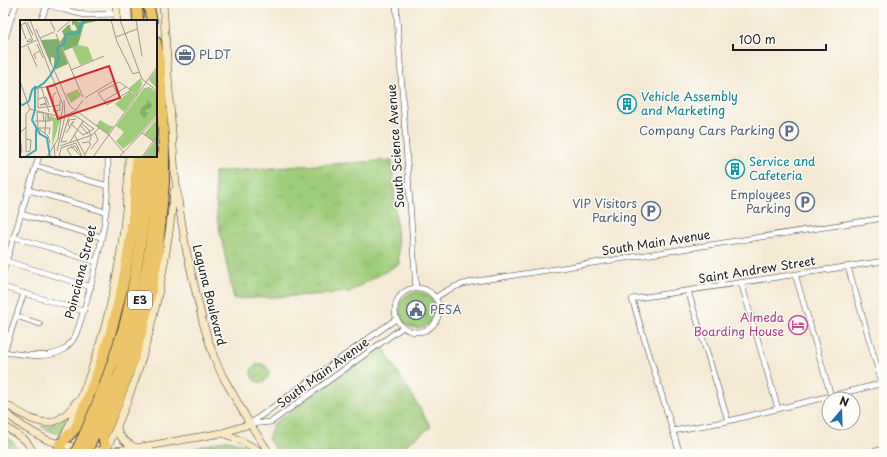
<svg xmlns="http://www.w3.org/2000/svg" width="887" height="457" font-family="'Playpen Sans',sans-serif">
<defs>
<pattern id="grass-tufts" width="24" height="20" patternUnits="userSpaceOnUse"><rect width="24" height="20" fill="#9fcc7a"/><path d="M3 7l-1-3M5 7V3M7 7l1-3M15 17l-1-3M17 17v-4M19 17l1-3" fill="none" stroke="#88af69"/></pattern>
</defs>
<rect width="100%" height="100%" fill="#fdfcf7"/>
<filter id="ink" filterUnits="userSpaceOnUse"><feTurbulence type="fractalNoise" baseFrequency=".025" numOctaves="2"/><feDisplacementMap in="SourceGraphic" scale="8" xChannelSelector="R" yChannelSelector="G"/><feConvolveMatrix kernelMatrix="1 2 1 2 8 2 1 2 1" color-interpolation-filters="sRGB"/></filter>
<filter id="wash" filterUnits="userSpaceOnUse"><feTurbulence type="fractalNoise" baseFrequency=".012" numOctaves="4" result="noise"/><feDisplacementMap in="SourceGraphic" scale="16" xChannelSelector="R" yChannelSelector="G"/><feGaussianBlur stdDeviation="0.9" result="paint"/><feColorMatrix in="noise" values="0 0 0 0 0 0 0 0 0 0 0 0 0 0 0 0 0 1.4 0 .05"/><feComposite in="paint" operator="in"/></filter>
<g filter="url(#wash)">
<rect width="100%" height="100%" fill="#f4e9d3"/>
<path fill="url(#grass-tufts)" stroke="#5e744b" d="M392 160 399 264 349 292 312 295 234 299 217 217 214 172Z
M399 310a18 18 0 1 1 36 0a18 18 0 1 1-36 0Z
M382 346 431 427 393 454H279L268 439 273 424Z
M251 373a9 9 0 1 1 18 0a9 9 0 1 1-18 0Z
M70 415 60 435 48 430 41 426 51 425Z
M3 433C10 439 17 445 20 454H3Z
M226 440C238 442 247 445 255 454H202L185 451Z"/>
</g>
<g filter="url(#ink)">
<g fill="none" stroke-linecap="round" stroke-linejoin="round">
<defs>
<path id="street" d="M42 3 65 10 85 15 117 14
M396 3 416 289
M3 16 11 18 6 36 3 40
M11 18 17 3
M41 21 47 4
M36 166 108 186
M29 190 106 212
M21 214 101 237
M14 237 97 262
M3 260 91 287
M848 267 884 390
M3 272 39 156
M795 274 831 396
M741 282 778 409
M3 287 83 311
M395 310a22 22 0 1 1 44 0a22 22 0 1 1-44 0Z
M688 291 728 421
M435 298C449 288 460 284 477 281L884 218
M16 316 40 324
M3 352C22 354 46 360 63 350 68 346 72 342 75 336 79 328 81 318 84 310 93 278 102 245 106 211 108 193 108 174 108 156
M4 352 24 293
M251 423 310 380 396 319
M250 424 271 422 317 389 403 327
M673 431 728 421 884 383
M680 454 632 299 884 261
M864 454 884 449"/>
<path id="secondary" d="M116 3 117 21
M163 3 175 175 179 206 186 249 203 323 208 339 214 357 222 375 250 424 270 454
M3 403C32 419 52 438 76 402
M3 411 24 427 47 440 60 444 82 449 100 451H114L136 448 222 433 250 424
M3 422 6 427 26 441 35 454
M117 427C119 439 126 442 136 448
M222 433C237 438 250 444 263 454
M105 452C146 370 165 281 174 191
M55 454C64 438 71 421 78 405 111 326 127 241 129 156
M138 454 150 447"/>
<path id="highway" d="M137 3 138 21
M148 3 152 21
M85 433C99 401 111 369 121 336 126 322 129 306 132 292 141 247 147 202 146 156
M93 437C102 416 112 394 120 372 143 305 158 227 155 156
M61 454 60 444C65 439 70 434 75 429 77 425 79 419 81 415 85 406 89 396 92 387 121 313 136 235 137 156
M103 454 106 451 103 436 117 404 133 359 143 327 149 301 157 258 164 183V151L159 58 156 42"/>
</defs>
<use href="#street" stroke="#3c3b37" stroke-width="6"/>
<use href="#secondary" stroke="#3c3b37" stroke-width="8"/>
<use href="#highway" stroke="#3c3b37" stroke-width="12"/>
<use href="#street" stroke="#fff" stroke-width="5"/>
<use href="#secondary" stroke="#f8e8c3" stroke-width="7"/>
<use href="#highway" stroke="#edc569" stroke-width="10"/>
<defs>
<path id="highway-bridge" d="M75 454 85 433
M86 454 93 437"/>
</defs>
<use href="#highway-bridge" stroke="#3c3b37" stroke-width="12" stroke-linecap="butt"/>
<use href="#highway-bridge" stroke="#edc569" stroke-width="10"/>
</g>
</g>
<defs>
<symbol id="office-ring" viewBox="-11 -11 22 22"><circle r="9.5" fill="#fdfcf7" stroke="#5c6f8a" stroke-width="1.5"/><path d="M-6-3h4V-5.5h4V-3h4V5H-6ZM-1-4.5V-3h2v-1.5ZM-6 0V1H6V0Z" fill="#5c6f8a"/></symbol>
<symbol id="building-ring" viewBox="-11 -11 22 22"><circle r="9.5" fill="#fdfcf7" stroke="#0f9aa8" stroke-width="1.5"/><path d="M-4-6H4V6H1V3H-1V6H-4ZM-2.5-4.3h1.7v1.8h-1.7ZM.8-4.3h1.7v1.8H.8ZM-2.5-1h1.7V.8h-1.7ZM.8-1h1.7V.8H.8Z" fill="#0f9aa8"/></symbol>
<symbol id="parking-ring" viewBox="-11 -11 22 22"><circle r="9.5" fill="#fdfcf7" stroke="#5c6f8a" stroke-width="1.5"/><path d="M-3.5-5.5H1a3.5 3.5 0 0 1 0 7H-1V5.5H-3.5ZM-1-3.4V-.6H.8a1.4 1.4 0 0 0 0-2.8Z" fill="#5c6f8a"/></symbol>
<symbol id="civic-ring" viewBox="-11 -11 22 22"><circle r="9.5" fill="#fdfcf7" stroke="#5c6f8a" stroke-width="1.5"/><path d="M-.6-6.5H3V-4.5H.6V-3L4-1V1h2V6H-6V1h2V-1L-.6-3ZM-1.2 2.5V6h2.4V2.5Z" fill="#5c6f8a"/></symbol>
<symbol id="hotel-ring" viewBox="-11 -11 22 22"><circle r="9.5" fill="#fdfcf7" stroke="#d1479c" stroke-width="1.5"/><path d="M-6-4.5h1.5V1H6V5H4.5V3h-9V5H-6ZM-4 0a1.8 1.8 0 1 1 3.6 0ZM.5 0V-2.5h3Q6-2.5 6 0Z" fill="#d1479c"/></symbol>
</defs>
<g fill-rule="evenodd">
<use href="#office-ring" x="174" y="44" width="22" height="22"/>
<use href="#building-ring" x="616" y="93" width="22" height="22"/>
<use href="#parking-ring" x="778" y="120" width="22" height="22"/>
<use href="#building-ring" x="724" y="158" width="22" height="22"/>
<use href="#parking-ring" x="794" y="191" width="22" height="22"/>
<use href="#parking-ring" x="640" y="200" width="22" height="22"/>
<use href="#civic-ring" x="405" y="299" width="22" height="22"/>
<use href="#hotel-ring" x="787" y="314" width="22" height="22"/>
</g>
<g text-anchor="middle" stroke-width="3" stroke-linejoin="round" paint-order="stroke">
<rect fill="#fdfcf7" stroke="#605f5e" stroke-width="1" x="128" y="291" width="24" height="18" rx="3"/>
<g font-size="11" font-weight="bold" fill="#1c1c1c">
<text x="140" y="304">E3</text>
</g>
<g font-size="12" fill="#4e5e75" stroke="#fdfcf7" text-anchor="end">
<text x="199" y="59" text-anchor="start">PLDT</text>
<text x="775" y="135">Company Cars Parking</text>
<text x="791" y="199">Employees<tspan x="791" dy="14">Parking</tspan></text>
<text x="637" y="208">VIP Visitors<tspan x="637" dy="14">Parking</tspan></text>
<text x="430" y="314" text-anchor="start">PESA</text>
</g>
<g font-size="12" fill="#0d838f" stroke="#fdfcf7" text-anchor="start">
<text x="641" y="101">Vehicle Assembly<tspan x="641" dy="14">and Marketing</tspan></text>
<text x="749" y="166">Service and<tspan x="749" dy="14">Cafeteria</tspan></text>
</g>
<g font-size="12" fill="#1c1c1c" stroke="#fdfcf7">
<text transform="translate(396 146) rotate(-94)" y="4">South Science Avenue</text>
<text transform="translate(656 243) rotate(-9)" y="4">South Main Avenue</text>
<text transform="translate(757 270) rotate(-9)" y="4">Saint Andrew Street</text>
<text transform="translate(81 272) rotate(-76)" y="4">Poinciana Street</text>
<text transform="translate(209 295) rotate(76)" y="4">Laguna Boulevard</text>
<text transform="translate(323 373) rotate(-36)" y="4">South Main Avenue</text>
</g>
<g font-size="12" fill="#b23c85" stroke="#fdfcf7" text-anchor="end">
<text x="784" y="322">Almeda<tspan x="784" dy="14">Boarding House</tspan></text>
</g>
</g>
<g transform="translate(20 20)">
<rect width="137" height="137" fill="#f4e9d3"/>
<path d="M59 25 68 27 73 40 60 45 52 27ZM137 49V69L129 60ZM121 58 122 65 117 74 109 68ZM129 67 137 72V95L113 121 104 120 100 117 104 112 96 106 124 68ZM58 69 61 76 51 83 46 74ZM110 71 116 75 104 92 95 84ZM30 95 40 100 32 127 33 101H30ZM137 99V137H123L134 122 124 114ZM80 100 90 106H94L88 114 76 106Z" fill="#9fcc7a"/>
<path d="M52 0 60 2 63 0H81L64 4 58 25 44 31 40 22 44 16 42 11 48 5H50L51 10 55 11 57 9 54 4 52 5ZM38 19 48 44 34 50V38L31 37V45L21 20ZM127 80 132 84 131 88 125 90 128 94 124 98 120 94 121 88 127 84Z" fill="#7fb06a"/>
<path d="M108 115 113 121 103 129 96 121 100 117 104 120Z" fill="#9fcc7a"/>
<path fill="none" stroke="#3cabb9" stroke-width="2" d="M0 84 3 85 9 81 12 70 16 66M5 137 16 130V109M30 137 27 118 20 114 12 100 15 89V69L24 63 30 56 39 39 37 28 44 24 46 14 59 13 60 6 66 0"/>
<path fill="none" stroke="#9e978a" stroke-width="1" d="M10 0 43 85 38 119 27 137M30 0 35 11M91 0 97 22 113 54 119 52M100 0 122 59 137 71M116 0 122 36M5 2 13 21M7 2 13 15M5 3 1 5 6 19M16 9 50 86 89 115 104 133M37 12 51 0M36 14 63 77M96 17 117 9M20 18 34 12M10 19 12 21 7 22V21ZM17 24 23 38M8 26 17 47M0 28 17 20M16 39 14 34 20 31M51 50 84 36M0 61 10 90M21 66 29 92M35 66 18 68V88L40 85M93 66 100 77M111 70 87 85 78 73 99 62 111 70 117 75M36 72 33 76 34 92 40 90V81M65 78 95 60M18 79 26 77 29 85M84 81 106 67M26 83 20 85 27 84M56 90 63 80M15 101H30M24 101 23 93 17 92 18 108 28 116 30 123M28 101V94L30 101M54 101 51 104 63 115M61 103 69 110 71 118 69 122M60 105 68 114M6 107V132L10 131 11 120 6 119M50 107 48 105 49 100 56 99M18 108H30L29 114M0 113 6 107V94L10 89 41 97 55 91M46 113 54 101M122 113 133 121M25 114 26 94M54 114 66 137M0 118 2 130 0 136M47 121 41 122 49 96H56L74 109 63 115M50 122 63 101M62 123 68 122 71 124 65 134M34 125 35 137M40 126 72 115 79 108M51 126 62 137M71 129 78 120 75 113M37 131 45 96 44 80M51 136 47 129 55 126 58 131M39 137 41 128 56 123 62 137M73 137 137 47M99 137 137 97M122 137 137 116"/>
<path fill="#d62828" fill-opacity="0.15" stroke="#d62828" stroke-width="2" d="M89 46 100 78 38 99 27 67Z"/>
<rect width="137" height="137" fill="none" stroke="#1c1c1c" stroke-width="2"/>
</g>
<rect width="887" height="457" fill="none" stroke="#fdfcf7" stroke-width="16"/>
<g transform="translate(841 411) rotate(19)"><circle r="19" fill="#fdfcf7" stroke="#a3a29f"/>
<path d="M0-3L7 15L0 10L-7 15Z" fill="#1f6fb2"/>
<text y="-6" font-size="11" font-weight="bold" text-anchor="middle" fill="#1c1c1c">N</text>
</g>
<path d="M733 44v6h93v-6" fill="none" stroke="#1c1c1c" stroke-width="2"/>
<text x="739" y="44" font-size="12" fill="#1c1c1c" stroke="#fdfcf7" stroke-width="3" paint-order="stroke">100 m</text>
</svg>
